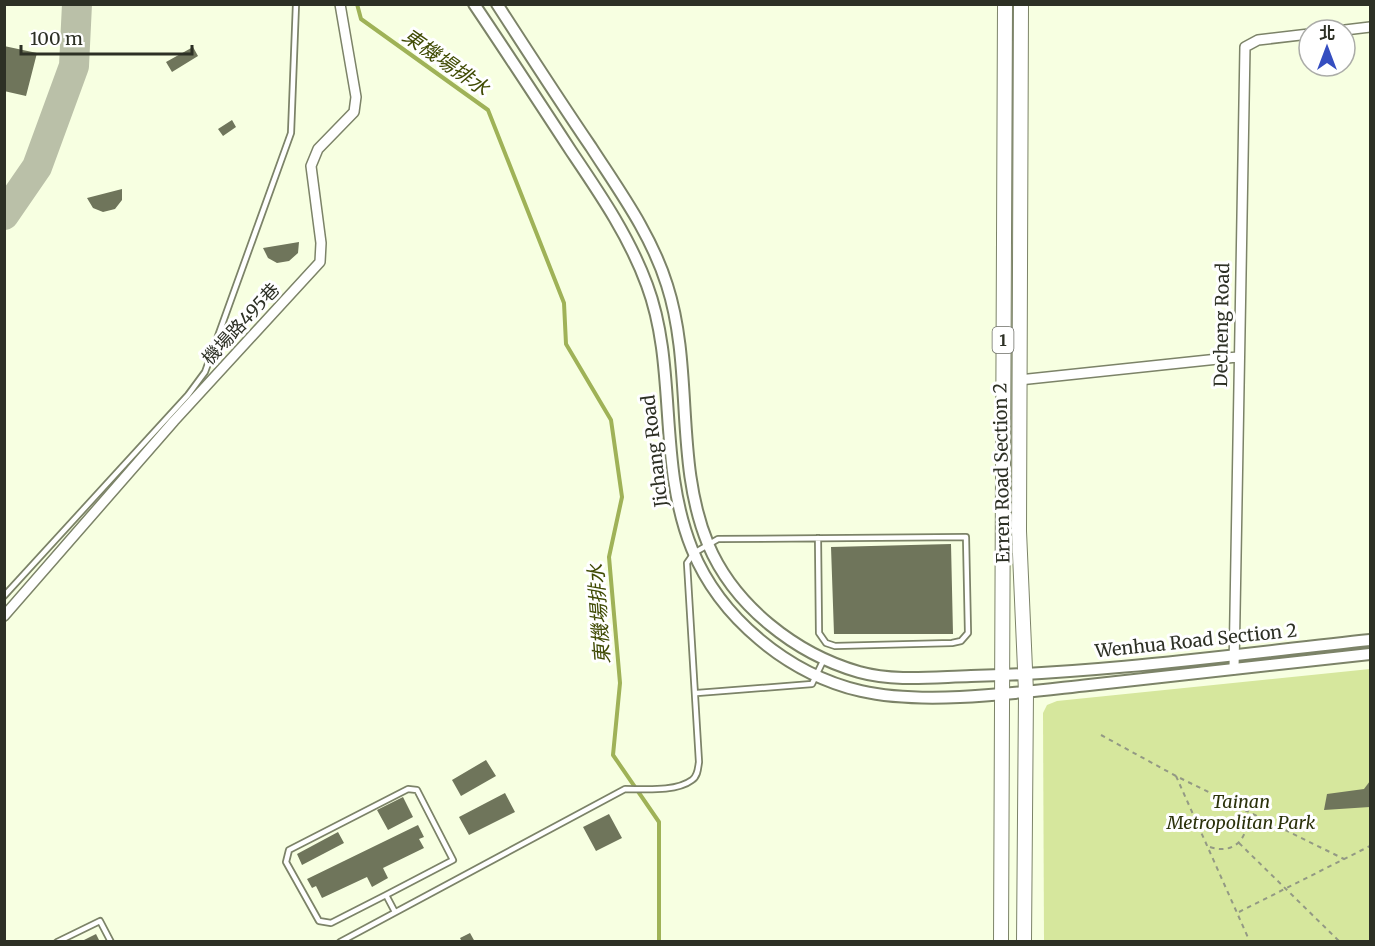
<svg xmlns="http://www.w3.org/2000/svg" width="1375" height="946" font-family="Merriweather,'Noto Sans TC',serif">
<rect width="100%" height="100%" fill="#f7ffe1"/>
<path fill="#d6e79d" d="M1370 669V941H1044L1043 713 1047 705 1057 701Z"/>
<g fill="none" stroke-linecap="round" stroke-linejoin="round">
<path stroke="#9fb257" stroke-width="4" d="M357 4 361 19 488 110 564 303 566 344 611 420 622 497 609 557 620 683 613 755 659 822V942"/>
<path stroke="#bac0a8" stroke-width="30" d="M4 215 37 167 74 66 77 4"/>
</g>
<path fill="#6f755b" d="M4 46 37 53 26 96 4 91Z
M193 47 198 56 172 72 166 62Z
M232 120 236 127 223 136 218 129Z
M122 189V200L115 209 103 212 93 208 87 198Z
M299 242 298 253 289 261 277 263 268 258 263 248Z
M951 544 953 634H834L831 547Z
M486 760 496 776 461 796 452 780Z
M1370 781V807L1324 810 1327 794 1364 789Z
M505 793 515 812 469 835 459 817Z
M403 797 413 817 388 830 377 810Z
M609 814 622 838 596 851 583 827Z
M418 825 424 837 419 839 424 848 383 868 388 878 372 887 367 877 322 898 316 886 312 888 307 879Z
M338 832 344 843 302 865 297 854Z
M470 933 475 942H462L460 938Z
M96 934 100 942H80Z"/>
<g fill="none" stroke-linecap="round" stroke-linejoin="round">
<defs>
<path id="service" d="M4 596 188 395 205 372 291 133 296 4
M697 693 812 684 824 659
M386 895 331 923 319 921 286 862 289 850 408 789 417 790 453 860 386 895 395 912
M57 942 100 921 111 942
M340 942 625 789C645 789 676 792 692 780 698 776 698 768 699 762L687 563 694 553 718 539 966 537 968 633 961 641 952 643 835 646 826 643 819 633 818 538"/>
<path id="minor" d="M1345 30 1370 27
M1019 380 1237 357
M4 616 174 421 320 262 321 243 311 166 318 149 354 112 356 97 340 4
M1234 669 1245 47 1258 40 1309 34"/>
<path id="tertiary" d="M474 4C507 53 539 102 571 151 600 194 629 236 647 285 678 368 657 462 692 549 720 618 788 674 861 691 926 706 1023 692 1089 685 1183 674 1277 664 1370 654
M497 4C528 52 559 100 591 147 620 192 651 234 667 285 694 369 674 462 708 544 734 606 796 654 859 672 895 682 934 677 971 676 1104 673 1238 654 1370 640"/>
<path id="primary" d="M1021 4 1019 531 1026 692 1024 942
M1001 942 1005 4"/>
</defs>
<use href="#service" stroke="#7c8368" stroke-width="8"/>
<use href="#minor" stroke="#7c8368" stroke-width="12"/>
<use href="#tertiary" stroke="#7c8368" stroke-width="14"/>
<use href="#primary" stroke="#7c8368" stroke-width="16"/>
<path stroke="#939984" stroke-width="2" stroke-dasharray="4.5 4.5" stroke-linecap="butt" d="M1101 735 1176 776 1344 859
M1176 776 1250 942
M1239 843 1340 942
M1210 847C1237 856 1251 834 1246 810
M1239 912 1370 846"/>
<use href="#service" stroke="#fff" stroke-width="4.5"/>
<use href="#minor" stroke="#fff" stroke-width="9"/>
<use href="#tertiary" stroke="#fff" stroke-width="10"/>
<use href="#primary" stroke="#fff" stroke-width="14"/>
</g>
<g text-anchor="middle" stroke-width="6" stroke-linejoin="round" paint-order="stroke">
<rect fill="#fff" stroke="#6c6e66" stroke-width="1.5" x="992.5" y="327" width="21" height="26" rx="4.5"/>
<g font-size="16" font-weight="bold" fill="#2d3025">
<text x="1003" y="346">1</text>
</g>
<g font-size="18" fill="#2d3025" stroke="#fff">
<text transform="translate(241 324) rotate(-47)" y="6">機場路495巷</text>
<text transform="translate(1222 325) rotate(-89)" y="6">Decheng Road</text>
<text transform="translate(655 451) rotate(-97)" y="6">Jichang Road</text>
<text transform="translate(1002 473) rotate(-91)" y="6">Erren Road Section 2</text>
<text transform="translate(1196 641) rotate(-6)" y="6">Wenhua Road Section 2</text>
</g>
<g font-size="18" font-style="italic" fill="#2b320b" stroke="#fff">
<text x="1241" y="808">Tainan<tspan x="1241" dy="21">Metropolitan Park</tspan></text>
</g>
<g font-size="20" font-style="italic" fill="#404b04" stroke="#fff">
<text transform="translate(446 62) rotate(35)" y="7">東機場排水</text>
<text transform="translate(599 614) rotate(-94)" y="7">東機場排水</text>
</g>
</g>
<rect width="1375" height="946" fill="none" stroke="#2d3025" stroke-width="12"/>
<g transform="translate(1327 48)"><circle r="28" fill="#ffffff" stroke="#abaca8" stroke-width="1.5"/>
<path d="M0-4.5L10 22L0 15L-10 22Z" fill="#354ec0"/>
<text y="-9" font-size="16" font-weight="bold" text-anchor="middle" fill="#2d3025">北</text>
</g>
<path d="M21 45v9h171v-9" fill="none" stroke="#2d3025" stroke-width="3"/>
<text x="30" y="45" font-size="18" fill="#2d3025" stroke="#ffffff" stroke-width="4.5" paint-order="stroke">100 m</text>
</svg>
